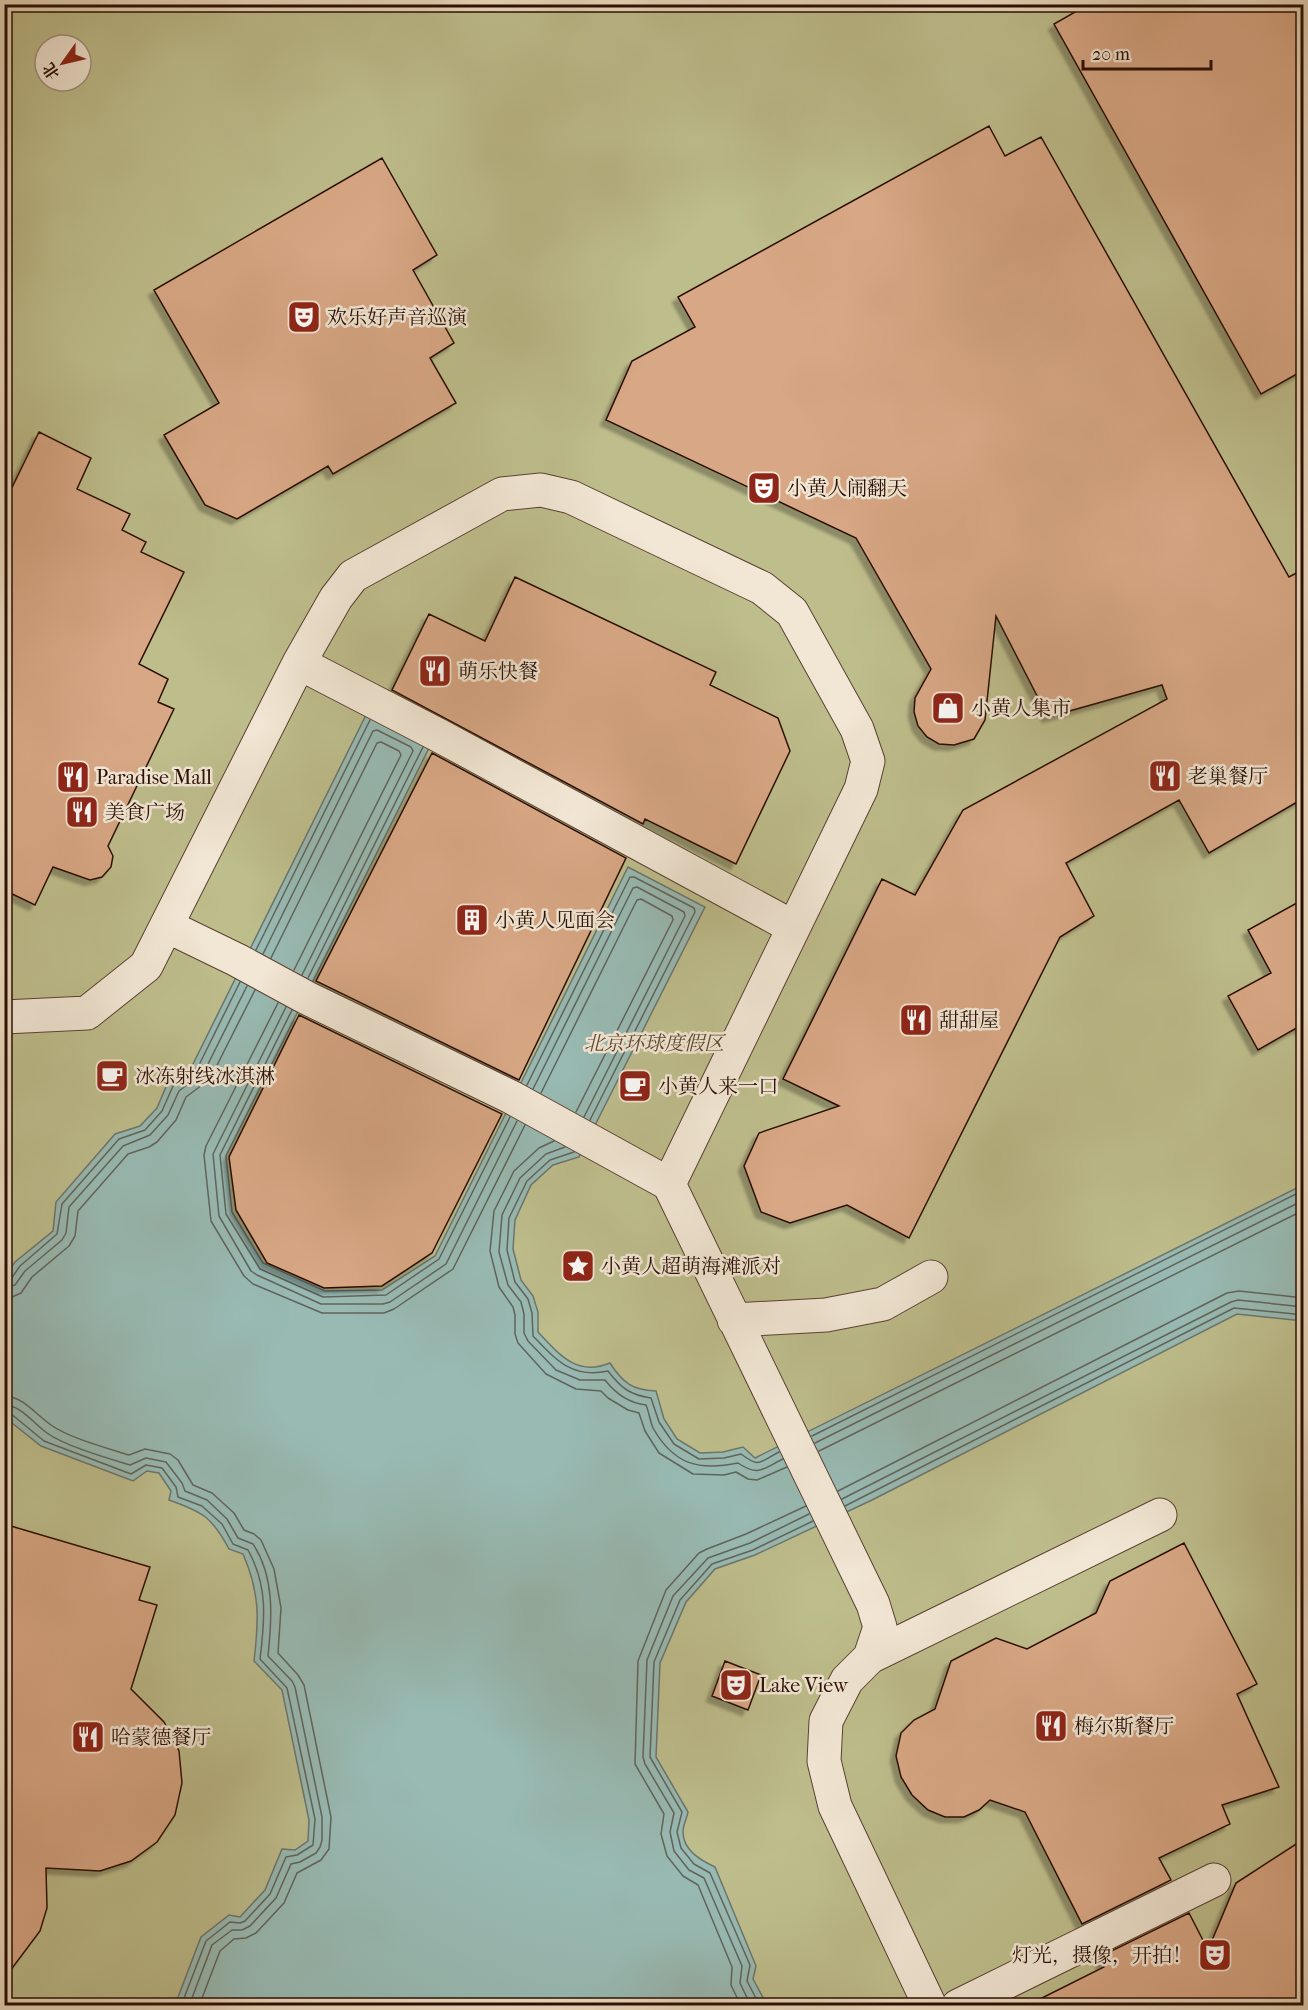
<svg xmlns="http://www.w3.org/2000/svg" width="1308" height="2010" font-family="'IM FELL French Canon','Noto Serif SC',serif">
<defs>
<filter id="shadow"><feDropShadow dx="-5.5" dy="5.5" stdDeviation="1.5" flood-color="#0004"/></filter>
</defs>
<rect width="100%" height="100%" fill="#ebdabe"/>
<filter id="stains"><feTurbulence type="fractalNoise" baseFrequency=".00333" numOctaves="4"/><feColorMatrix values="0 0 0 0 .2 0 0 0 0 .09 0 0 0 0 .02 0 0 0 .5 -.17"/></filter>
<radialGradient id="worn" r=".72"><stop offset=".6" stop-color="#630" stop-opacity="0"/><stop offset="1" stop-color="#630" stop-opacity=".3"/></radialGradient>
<path fill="#bebd8c" stroke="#746648" stroke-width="1.5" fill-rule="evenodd" d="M5 5H1303V2005L5 2006ZM45 45H81V81H45Z"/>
<path fill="#98bab3" stroke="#6c756d" stroke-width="1.5" d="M368 711 432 742 226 1156 232 1212 263 1263 325 1291 382 1290 435 1256 628 867 705 907 579 1157 553 1165 531 1185 515 1220 513 1249 521 1280 533 1296 538 1312V1332C559 1354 576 1377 610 1363 623 1383 632 1390 656 1391L664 1419 677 1439 700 1453 723 1452 743 1447 755 1458 1297 1188 1303 1181V1321L1237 1314 872 1500 755 1555 715 1569 686 1602 660 1663 656 1757 688 1812C687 1818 683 1825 683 1832 683 1850 700 1860 715 1867L756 1966 753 1979 767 2005H175L201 1937 229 1915 240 1917 265 1890 282 1849 295 1850 308 1841 309 1820 282 1690 254 1661C259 1619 260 1593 243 1554L229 1549C212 1517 203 1512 169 1500L171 1491 159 1473 147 1471 133 1481 41 1446 7 1419 4 1414V1278L15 1262 53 1231 56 1202 115 1134 140 1126 157 1108 168 1082 193 1064Z"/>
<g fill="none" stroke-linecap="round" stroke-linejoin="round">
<path stroke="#60645c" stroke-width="1.5" d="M256 950 370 720
M263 954 373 731 377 730 411 747 413 751 302 975
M271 958 377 743 381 742 399 751 401 755 294 970
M308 978 423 747
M278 1003 206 1146 204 1155 211 1221 244 1276 253 1284 322 1313H384L394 1309 453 1269 525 1125
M286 1007 213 1154 219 1216 251 1271 257 1275 321 1304H383L390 1302 446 1264 517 1121
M292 1010 220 1155 226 1214 260 1269 323 1297 386 1295 439 1259 510 1117
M527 1085 630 877H634L694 908 695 912 590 1120
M533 1089 633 888 637 887 684 912 685 916 584 1117
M541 1093 637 900 641 899 672 916 673 920 576 1112
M554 1141 539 1148 514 1171 494 1211 490 1251 499 1287 513 1307 515 1315V1334L518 1343 546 1374 576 1389 601 1391 608 1398 628 1410 639 1413 645 1431 659 1453 693 1474 724 1475 736 1472 748 1479 757 1480 787 1467
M565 1147 546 1154 520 1178 502 1215 499 1252 508 1285 521 1302 524 1314V1333L528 1341 556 1370 580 1380H605C615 1393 629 1403 646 1405 649 1412 650 1421 653 1428 674 1465 699 1471 738 1463 759 1477 762 1469 783 1459
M574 1152 550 1160 527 1181 509 1218 507 1250 515 1282 528 1299 532 1313 533 1336C556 1360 572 1379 608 1371 621 1388 630 1395 651 1398L659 1422 674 1444 699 1459 724 1458 741 1454C760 1468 758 1463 779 1452
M4 1281 11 1279 20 1266 57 1234 62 1204 119 1139 145 1130 162 1111 173 1086 198 1067 240 982
M4 1288 15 1285 25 1271 62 1240 66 1233 69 1207 123 1146 150 1135 168 1115 179 1091 204 1072 247 986
M4 1297H12L21 1293 32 1277 69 1246 75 1236 78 1211 128 1154 149 1147 157 1142 176 1120 186 1097 210 1079 255 990
M4 1396C23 1396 36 1415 51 1425 69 1438 107 1448 129 1455L145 1449 170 1454 178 1460 193 1485 212 1493 234 1513 244 1530 254 1534 261 1540 274 1569 281 1608 278 1653 298 1675 304 1685 331 1817 329 1849 321 1860 297 1873 284 1903 256 1933 246 1938 234 1939 220 1951 199 2006
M4 1405C21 1405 34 1424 47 1433 65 1446 107 1458 130 1465L146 1458 166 1462 182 1483 185 1491 207 1500 227 1519 238 1538 253 1544C275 1577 272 1619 268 1656L292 1681 295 1687 322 1817V1840L320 1847 316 1853 300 1862 291 1864 276 1898 250 1926 242 1930H232L212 1945 189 2006
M4 1412 10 1413 44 1441 131 1474 146 1465 162 1468 176 1487 178 1497 202 1506 222 1524 233 1544 248 1550C268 1586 265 1619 260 1659L287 1688 315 1819 313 1845 297 1855 286 1857 270 1894 245 1921 240 1923 230 1922 206 1941 181 2006
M812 1436 1304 1190
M815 1443 1304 1200
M819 1451 1304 1210
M838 1491 1227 1293 1239 1291 1304 1298
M842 1499 1231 1302 1238 1300 1304 1307
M845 1506 1234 1308 1304 1315
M741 2006 731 1985 732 1967 698 1885 683 1876 667 1856 661 1834 664 1814 635 1764 638 1661 666 1590 699 1553 707 1549 746 1534 806 1506
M751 2006 740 1983 742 1966 704 1878 689 1870 674 1851 670 1832 674 1813 645 1764 643 1757 647 1660 673 1596 708 1558 750 1543 809 1514
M760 2006 747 1981 750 1965 710 1873 694 1864 681 1848 677 1832 682 1812 650 1757 654 1662 680 1600 712 1564 753 1550 813 1521"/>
</g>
<path fill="#d8a785" stroke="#290e04" stroke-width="1.5" filter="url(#shadow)" d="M1089 4H1304V370L1261 394 1054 24Z
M989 126 1005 156 1041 137 1289 577 1304 569V798L1209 853 1179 800 1066 863 1094 916 1060 937 909 1238 847 1205 790 1223 761 1212 744 1166 759 1133 839 1106 783 1079 882 879 915 895 963 810 1167 699 1162 685 1048 717 996 616 985 720 974 739 954 745 939 744 927 737 918 726 914 712 915 698 931 669 856 538 606 420 632 361 695 327 678 297Z
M382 158 437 255 413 270 454 343 430 358 456 403 333 474 328 466 237 519 205 505 164 435 219 403 154 290Z
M39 432 91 458 77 489 130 514 122 530 146 542 141 552 184 572 139 664 168 679 158 702 174 709 108 846 113 856 111 867 102 877 90 880 53 867 35 905 4 890V504Z
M515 577 716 672 710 685 778 718 790 751 736 864 645 819 643 824 392 690 429 614 485 641Z
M432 753 626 858 519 1080 316 981Z
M1304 899V1033L1300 1026 1258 1050 1228 996 1271 973 1248 930Z
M299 1015 502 1114 432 1253 382 1286 324 1288 267 1263 236 1210 229 1157Z
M4 1524 150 1567 139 1600 157 1605 131 1689 164 1722 179 1751 182 1783 175 1815 157 1842 131 1861 100 1871 46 1868 47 1908 40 1931 4 1979Z
M1184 1543 1257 1684 1237 1694 1279 1787 1222 1805 1230 1824 1159 1858 1171 1880 1082 1924 1025 1812 990 1800 979 1810 964 1817H945L928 1810 912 1795 901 1777 896 1756 901 1733 914 1720 935 1709 951 1661 996 1638 1027 1649 1096 1613 1110 1581Z
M725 1661 761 1675 748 1710 712 1696Z
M1304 1839V2006H1026L1104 1967 1099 1957 1189 1913 1208 1950 1236 1883Z"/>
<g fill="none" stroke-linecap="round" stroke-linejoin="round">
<defs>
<path id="minor" d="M299 663 440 736 793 927
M167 926 237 960 307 998 511 1097 669 1184
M4 1017 87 1013 146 966 299 663 336 598 353 576 502 494 541 490 571 497 762 588 792 612 857 729 868 761 861 789 669 1184 873 1604 880 1627 870 1657 847 1680 826 1721 824 1761 835 1806 930 2006
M734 1320 826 1315 883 1304 931 1277
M870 1657 1160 1515
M958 2006 1214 1880"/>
</defs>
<use href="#minor" stroke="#5a4132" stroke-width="35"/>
<use href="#minor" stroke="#f2e7d5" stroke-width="33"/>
</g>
<defs>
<symbol id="theatre-square" viewBox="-11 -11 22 22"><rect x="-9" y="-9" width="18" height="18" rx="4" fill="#8f2418" stroke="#f2e7d5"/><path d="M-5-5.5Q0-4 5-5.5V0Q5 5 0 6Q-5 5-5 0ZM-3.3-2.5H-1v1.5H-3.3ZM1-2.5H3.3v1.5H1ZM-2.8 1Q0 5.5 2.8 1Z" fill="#fff"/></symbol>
<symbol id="restaurant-square" viewBox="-11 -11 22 22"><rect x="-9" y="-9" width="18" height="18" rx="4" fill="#8f2418" stroke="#f2e7d5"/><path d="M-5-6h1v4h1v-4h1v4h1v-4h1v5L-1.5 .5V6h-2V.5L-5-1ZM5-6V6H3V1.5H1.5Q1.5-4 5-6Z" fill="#fff"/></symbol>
<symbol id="shop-square" viewBox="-11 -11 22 22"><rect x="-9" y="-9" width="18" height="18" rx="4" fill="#8f2418" stroke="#f2e7d5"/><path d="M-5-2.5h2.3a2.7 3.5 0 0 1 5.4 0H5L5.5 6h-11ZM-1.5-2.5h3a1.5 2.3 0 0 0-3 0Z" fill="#fff"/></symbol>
<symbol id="building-square" viewBox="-11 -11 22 22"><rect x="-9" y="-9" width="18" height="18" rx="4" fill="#8f2418" stroke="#f2e7d5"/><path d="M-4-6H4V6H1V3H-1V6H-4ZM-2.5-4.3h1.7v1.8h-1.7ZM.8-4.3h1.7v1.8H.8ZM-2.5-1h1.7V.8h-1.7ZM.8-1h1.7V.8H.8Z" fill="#fff"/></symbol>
<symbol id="cafe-square" viewBox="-11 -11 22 22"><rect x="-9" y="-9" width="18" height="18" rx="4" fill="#8f2418" stroke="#f2e7d5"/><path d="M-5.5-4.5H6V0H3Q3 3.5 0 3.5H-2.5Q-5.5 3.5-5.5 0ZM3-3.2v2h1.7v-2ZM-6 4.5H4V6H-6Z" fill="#fff"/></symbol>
<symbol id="sight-square" viewBox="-11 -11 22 22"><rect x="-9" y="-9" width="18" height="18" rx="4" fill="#8f2418" stroke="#f2e7d5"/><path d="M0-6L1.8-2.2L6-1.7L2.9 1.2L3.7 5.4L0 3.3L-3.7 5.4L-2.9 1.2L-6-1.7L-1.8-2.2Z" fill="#fff"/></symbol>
</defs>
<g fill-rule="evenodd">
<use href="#theatre-square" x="285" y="298" width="38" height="38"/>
<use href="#theatre-square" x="745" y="469" width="38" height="38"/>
<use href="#restaurant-square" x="416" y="652" width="38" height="38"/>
<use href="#shop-square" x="929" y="689" width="38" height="38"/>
<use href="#restaurant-square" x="1146" y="757" width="38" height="38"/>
<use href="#restaurant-square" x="54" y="758" width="38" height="38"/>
<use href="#restaurant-square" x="63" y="793" width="38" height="38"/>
<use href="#building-square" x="453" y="901" width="38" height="38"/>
<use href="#restaurant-square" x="897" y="1001" width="38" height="38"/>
<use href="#cafe-square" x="93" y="1057" width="38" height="38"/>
<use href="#cafe-square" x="616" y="1067" width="38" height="38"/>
<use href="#sight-square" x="559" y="1247" width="38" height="38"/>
<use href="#theatre-square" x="717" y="1666" width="38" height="38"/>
<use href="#restaurant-square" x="1032" y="1707" width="38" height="38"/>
<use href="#restaurant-square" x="69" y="1718" width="38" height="38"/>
<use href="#theatre-square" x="1196" y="1936" width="38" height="38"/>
</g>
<g text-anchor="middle" stroke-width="5" stroke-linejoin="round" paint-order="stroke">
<g font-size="20" fill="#290e04" stroke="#f2e7d5" text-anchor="start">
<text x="327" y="324">欢乐好声音巡演</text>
<text x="787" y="495">小黄人闹翻天</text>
<text x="458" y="678">萌乐快餐</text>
<text x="971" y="715">小黄人集市</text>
<text x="1188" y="783">老巢餐厅</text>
<text x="96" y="784">Paradise Mall</text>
<text x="105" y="819">美食广场</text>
<text x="495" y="927">小黄人见面会</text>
<text x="939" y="1027">甜甜屋</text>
<text x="135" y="1083">冰冻射线冰淇淋</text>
<text x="658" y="1093">小黄人来一口</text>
<text x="601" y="1273">小黄人超萌海滩派对</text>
<text x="759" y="1692">Lake View</text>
<text x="1074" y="1733">梅尔斯餐厅</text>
<text x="111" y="1744">哈蒙德餐厅</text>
<text x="1192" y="1962" text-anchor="end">灯光，摄像，开拍！</text>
</g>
<g font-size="20" font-style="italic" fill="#5d4b34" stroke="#f2e7d5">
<text x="654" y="1050">北京环球度假区</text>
</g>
</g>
<rect width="1308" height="2010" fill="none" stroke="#ebdabe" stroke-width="24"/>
<rect x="6" y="6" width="1296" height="1998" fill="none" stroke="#290e04" stroke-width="3"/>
<rect x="12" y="12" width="1284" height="1986" fill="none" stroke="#290e04" stroke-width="1.5"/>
<g transform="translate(63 63) rotate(236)"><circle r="28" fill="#f2e7d5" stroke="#a29081" stroke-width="1.5"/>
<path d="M0-4.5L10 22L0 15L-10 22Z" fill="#8f2418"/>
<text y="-9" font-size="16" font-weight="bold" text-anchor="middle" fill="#290e04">北</text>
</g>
<path d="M1083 60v9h128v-9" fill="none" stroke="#290e04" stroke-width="3"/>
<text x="1092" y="60" font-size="18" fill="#290e04" stroke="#f2e7d5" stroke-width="4.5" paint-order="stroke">20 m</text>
<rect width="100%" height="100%" filter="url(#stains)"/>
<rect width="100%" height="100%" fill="url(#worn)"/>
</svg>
